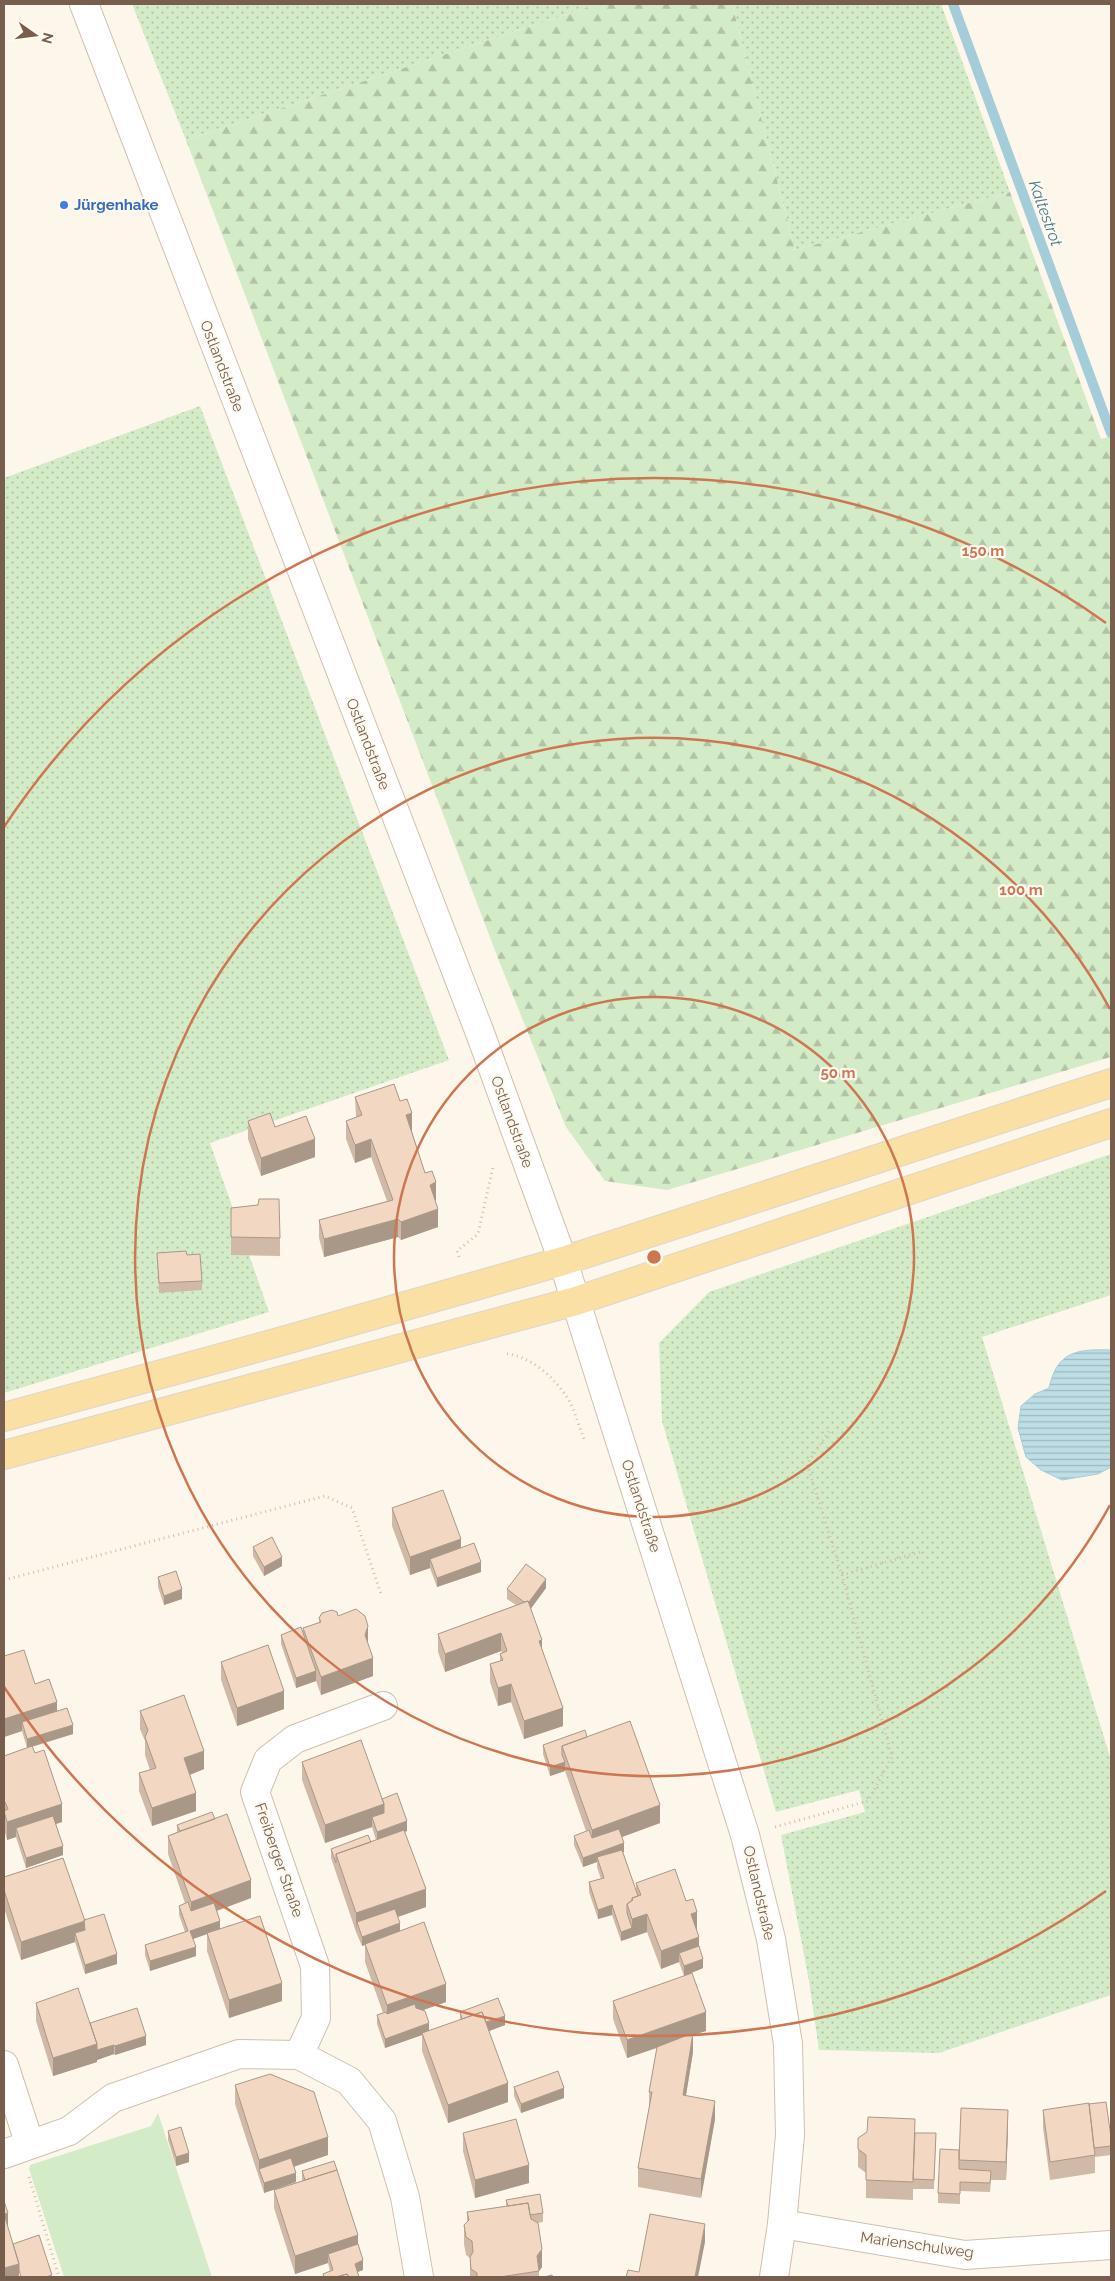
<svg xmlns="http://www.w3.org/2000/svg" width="1115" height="2281" font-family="Raleway,sans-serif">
<defs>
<pattern id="grass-dots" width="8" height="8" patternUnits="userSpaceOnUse" patternTransform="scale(1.25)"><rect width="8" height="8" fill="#d4ebc8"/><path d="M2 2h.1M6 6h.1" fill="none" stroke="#b1c2a5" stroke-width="1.8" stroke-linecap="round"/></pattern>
<pattern id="forest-firs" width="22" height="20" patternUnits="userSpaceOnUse" patternTransform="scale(1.25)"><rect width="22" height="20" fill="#d4ebc8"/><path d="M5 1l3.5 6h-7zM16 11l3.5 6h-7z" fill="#b1c2a5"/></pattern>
<pattern id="water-rules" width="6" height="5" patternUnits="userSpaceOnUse" patternTransform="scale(1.25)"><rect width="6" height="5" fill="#bedee7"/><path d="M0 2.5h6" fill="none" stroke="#9fb7bd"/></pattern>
</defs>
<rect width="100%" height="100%" fill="#fdf7eb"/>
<path fill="url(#grass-dots)" d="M132 4H598L186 140Z
M732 4H941L1010 192 795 250Z
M200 406 449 1060 210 1143 269 1312 4 1393V478Z
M1111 1154V1295L982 1337 1111 1760V1995L939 2053 819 2050 809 1981 781 1835 865 1812 859 1790 776 1812 662 1421 659 1343 709 1292Z"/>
<path fill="url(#forest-firs)" d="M598 4H732L795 250 1010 192 1101 439 1111 436V1057L667 1190 605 1181 566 1127 499 961 186 140Z"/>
<path fill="#d4ebc8" d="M158 2113 212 2277H64L29 2169 30 2165 151 2126Z"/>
<path fill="url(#water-rules)" stroke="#a5cdd9" d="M1111 1350V1467L1098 1474 1062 1480 1041 1470 1026 1457 1018 1428 1021 1406 1035 1394 1049 1388C1057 1351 1077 1349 1111 1350Z"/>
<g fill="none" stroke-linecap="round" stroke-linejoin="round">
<path stroke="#a5cdd9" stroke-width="10" d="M953 4 1111 433"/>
<defs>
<path id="minor" d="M299 2055 316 2018 315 1966 255 1792 268 1760 295 1739 383 1706
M4 2065 30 2145
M4 2154 69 2131 113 2098 239 2054 299 2055 349 2081 382 2121 405 2197 419 2277
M782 2224 965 2255 1111 2245"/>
<path id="tertiary" d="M563 1261 745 1835 771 1939 788 2044 790 2135 782 2224 774 2277"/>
<path id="secondary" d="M84 4 480 1033 563 1261"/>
<path id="primary" d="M4 1417 286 1340 563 1261 1111 1083
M4 1455 576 1301 1111 1123"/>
</defs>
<use href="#minor" stroke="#cfc0af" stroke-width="30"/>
<use href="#tertiary" stroke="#cfc0af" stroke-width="30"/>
<use href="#secondary" stroke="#d2c0ad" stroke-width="30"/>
<use href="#primary" stroke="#dcd5d1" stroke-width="30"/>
<path stroke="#d8bca5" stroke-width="3" stroke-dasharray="1 4" stroke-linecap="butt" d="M459 1257 457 1251 478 1234 493 1167
M507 1354C531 1356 556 1379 568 1399 575 1411 579 1426 584 1439
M842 1575 920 1552
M4 1580 325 1496 352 1508 381 1594
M775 1827 868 1801 892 1757 842 1575 807 1464 830 1430
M29 2177 59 2277"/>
<use href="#minor" stroke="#fff" stroke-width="28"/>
<use href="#tertiary" stroke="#fff" stroke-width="28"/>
<use href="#secondary" stroke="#fff" stroke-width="28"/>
<use href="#primary" stroke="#fae0a5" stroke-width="28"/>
</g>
<path fill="#d0baa7" d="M355 1097 412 1131 425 1173 436 1200 435 1201 438 1227 401 1240 398 1237 324 1257 319 1238V1220L387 1201 371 1157 355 1163 346 1139V1121L356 1117Z
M248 1121 275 1127 315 1157 261 1176 248 1139Z
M258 1205 280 1238V1256L231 1255V1208Z
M157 1253 187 1255 202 1281V1290L159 1293Z
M392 1508 461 1548 481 1572 437 1587 430 1568 410 1575 392 1526Z
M253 1547 282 1566 264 1576 253 1556Z
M158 1577 182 1599 164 1605 158 1587Z
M546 1588 531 1608 563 1726 524 1739 511 1702 498 1706 490 1682V1664L500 1661V1654L502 1653 501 1651 445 1672 438 1652V1634L516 1605 507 1599V1589Z
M338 1616 368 1645 373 1676 321 1695 316 1681 296 1688 281 1644V1635L303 1634V1628L319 1623V1618Z
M4 1656 35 1684 57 1711 73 1734 32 1747 62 1822 56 1824 63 1855 26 1868 16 1837 7 1840 4 1829V1756L27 1748 22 1731 4 1737Z
M221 1662 284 1709 237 1726 221 1680Z
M140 1711 204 1769 190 1775 196 1811 152 1826 139 1791V1773L150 1770 145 1755V1741L140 1729Z
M587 1737 660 1823 622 1837 624 1852H623L636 1890V1883L697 1930H696L699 1946 703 1968 684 1976 679 1962 661 1969 647 1932 621 1941 612 1915 598 1919 589 1892V1882L601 1879 597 1867V1862L583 1867 574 1845V1836L586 1831 565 1771 550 1776 543 1754V1745Z
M302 1762 382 1799 407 1831 405 1832 426 1907 398 1917 400 1931 446 2002 422 2010 429 2031 460 2020V2012L505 2025 489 2031 508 2102 448 2123 422 2051V2035L385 2048 377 2024V2015L383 2013 365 1962V1945L362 1946 356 1932 331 1858V1849L371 1842 376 1840 372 1827 325 1843 302 1780Z
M215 1819 251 1898 217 1911 220 1928 282 2001 229 2018 207 1951V1934L193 1939 196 1956 150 1971 145 1955V1945L185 1932 179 1915V1906L185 1903 168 1854V1836L177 1832V1825Z
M4 1877 84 1920 117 1964 85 1974 75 1942 21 1960 4 1908Z
M613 2001 706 2031 693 2035V2052L686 2096 715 2119 701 2198 638 2187V2168L649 2108V2092L657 2048 627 2058 613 2019Z
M36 2003 90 2023 146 2045 115 2055 114 2054 97 2060V2062L53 2076 36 2021Z
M235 2085 328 2155 294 2167 296 2182 264 2193 235 2104Z
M514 2087 564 2098 521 2113 514 2096Z
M1043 2110 1111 2137V2155L1095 2157V2173L1050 2180 1043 2128Z
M1008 2129 1006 2180H991L990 2192 960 2191V2204L938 2203V2193L959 2150Z
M168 2131 189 2162 176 2166 168 2140Z
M463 2133 529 2183 475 2198 463 2151Z
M915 2133H936L934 2189H913V2185V2200L866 2198V2173L858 2167V2149Z
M302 2171 358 2244 363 2270 357 2272 359 2277H323V2274L330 2271 328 2263 295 2274 274 2208V2190L302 2181Z
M506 2200 543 2213V2222L537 2223 542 2267 539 2271V2277H470V2258L466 2255 464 2244V2225L467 2222V2212L506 2206Z"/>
<path fill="#a99788" d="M412 1113V1131L406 1134V1115Z
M315 1139V1157L261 1176V1158Z
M371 1139V1157L355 1163V1145Z
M436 1182V1200L430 1203V1185Z
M438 1209V1227L401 1240V1222Z
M398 1219V1237L324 1257V1239Z
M461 1539V1557L430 1559V1568L410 1575V1557Z
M282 1557V1566L264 1576V1567Z
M481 1562V1572L437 1587V1578Z
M546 1579V1588L527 1614V1604Z
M182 1589V1599L164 1605V1596Z
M368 1626V1644L365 1635Z
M501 1633V1651L445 1672V1654Z
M542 1640V1658L539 1641Z
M373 1658V1676L321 1695V1677Z
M316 1671V1681L296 1688V1678Z
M511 1684V1702L498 1706V1688Z
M284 1691V1709L237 1726V1708Z
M57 1702V1720L22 1722V1731L4 1737V1719Z
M563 1708V1726L524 1739V1721Z
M73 1725V1734L27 1748V1739Z
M204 1751V1769L184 1777V1758Z
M565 1762V1771L550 1776V1767Z
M196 1793V1811L152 1826V1808Z
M4 1802H5V1815L4 1811Z
M62 1804V1822L19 1836 16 1828V1837L7 1840V1822Z
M384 1804V1822L372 1817V1827L325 1843V1825Z
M660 1805V1823L592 1848V1830Z
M407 1821V1831L377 1841V1832Z
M624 1843V1852L598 1861 597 1857V1862L583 1867V1858Z
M63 1846V1855L26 1868V1858Z
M251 1880V1898L191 1920V1902Z
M426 1889V1907L360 1930 357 1922 356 1932V1913Z
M612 1905V1915L598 1919V1910Z
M697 1912V1930L691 1932V1914Z
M647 1914V1932L621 1941V1932L632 1928V1919Z
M85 1921V1939L75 1933V1942L21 1960V1942Z
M220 1921V1930L207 1933V1934L190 1940V1931Z
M400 1923V1933L362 1946V1937Z
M699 1937V1955L679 1953V1962L661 1969V1951Z
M196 1947V1956L150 1971V1961Z
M117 1954V1964L85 1974V1965Z
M703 1959V1968L684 1976V1966Z
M282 1983V2001L229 2018V2000Z
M446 1984V2002L387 2023V2005Z
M706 2012V2031L693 2035V2052L683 2113V2095L693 2035 627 2058V2040Z
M505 2016V2025L484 2033V2023Z
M429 2023V2032L422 2033V2035L385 2048V2039Z
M146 2036V2045L115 2055V2046Z
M97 2044 114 2045V2054L97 2060V2062L53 2076V2058Z
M508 2083V2102L448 2123V2105Z
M564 2088V2098L521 2113V2104Z
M715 2101V2119L701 2198V2179Z
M1008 2110V2129L1006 2180V2162Z
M328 2137V2155L262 2177 259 2169V2160Z
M189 2153V2162L176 2166V2157Z
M529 2165V2183L475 2198V2180Z
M296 2173V2182L264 2193V2183Z
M8 2213V2231L4 2214Z
M705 2224V2242L698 2277H695Z
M358 2235V2254H328V2263L295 2274V2256Z
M542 2249V2267L539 2271 537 2256Z
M363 2260V2270L355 2273V2264Z
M19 2264V2277H4V2268Z"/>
<path fill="#f2d8c2" stroke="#a99788" d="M394 1084 400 1101 407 1099 412 1113 406 1115 425 1173 432 1171 436 1182 430 1185 438 1209 401 1222 398 1219 324 1239 319 1220 393 1200 371 1139 355 1145 346 1121 362 1115 355 1097Z
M270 1113 275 1127 306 1116 315 1139 261 1158 248 1121Z
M259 1199H279L280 1238 231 1237V1208L258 1205Z
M186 1251 187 1255 200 1254 202 1281 159 1283 157 1253Z
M443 1490 461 1539 410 1557 392 1508Z
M272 1537 282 1557 264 1567 253 1547Z
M474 1543 481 1562 437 1578 430 1559Z
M526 1564 546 1579 529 1602 528 1601 524 1602 507 1589Z
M176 1571 182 1589 164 1596 158 1577Z
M528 1601 542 1640 539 1641 563 1708 524 1721 511 1684 498 1688 490 1664 503 1660 500 1654 507 1651 501 1633 445 1654 438 1634Z
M356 1609 365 1616 368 1626 365 1635 373 1658 321 1677 303 1628 321 1622 319 1618 322 1613 332 1610 337 1612 338 1616Z
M301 1627 316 1671 296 1678 281 1635Z
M268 1645 284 1691 237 1708 221 1662Z
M24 1650 35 1684 49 1679 57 1702 4 1719V1656Z
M184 1695 204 1751 184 1758 196 1793 152 1808 139 1773 156 1768 145 1737 148 1730 140 1711Z
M67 1708 73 1725 27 1739 22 1722Z
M630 1721 660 1805 592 1830 562 1746Z
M585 1730 587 1737 562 1746V1755L565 1762 550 1767 543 1745Z
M361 1740 384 1804 325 1825 302 1762Z
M32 1746 35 1753 44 1750 62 1804 7 1822 4 1811 8 1809 5 1802H4V1756Z
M397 1793 407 1821 377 1832 372 1817 384 1813V1804L382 1799Z
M212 1812 215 1819 180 1831 177 1825Z
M227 1814 251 1880 191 1902 168 1836Z
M53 1816 63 1846 26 1858 16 1828Z
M619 1829 624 1843 583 1858 574 1836 589 1830 592 1838Z
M404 1830 426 1889 356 1913 336 1854Z
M368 1835 371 1842 336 1854V1863L331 1849Z
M622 1850 638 1896 632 1898V1900L627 1904V1913L632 1928 621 1932 612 1905 598 1910 589 1882 604 1878 597 1857Z
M63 1858 85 1921 21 1942 4 1890V1877Z
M675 1869 686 1901 693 1899 697 1912 691 1914 699 1937 661 1951 647 1914 632 1919 627 1904 633 1900 632 1898 641 1895 636 1883Z
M188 1902 191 1911 214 1903 220 1921 190 1931 196 1947 150 1961 145 1945 188 1931 179 1906Z
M395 1909 400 1923 362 1937 357 1922Z
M104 1914 117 1954 85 1965 75 1933 85 1930 84 1920Z
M260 1916 282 1983 229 2000 207 1933Z
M424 1922 446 1984 387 2005 365 1944Z
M699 1946 703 1959 684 1966 679 1953Z
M692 1973 706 2012 627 2040 613 2001Z
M78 1988 97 2044 53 2058 36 2003Z
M498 1998 505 2016 486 2022 482 2012 462 2019 460 2012Z
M415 2004 416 2008 425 2011 429 2023 385 2039 377 2015 386 2012 387 2014Z
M137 2008 146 2036 115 2046 114 2045 97 2050V2044L90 2023Z
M482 2012 508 2083 448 2105 422 2033Z
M693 2033 683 2095 715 2101 701 2179 638 2168 652 2092H649L657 2047Z
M558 2071 564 2088 521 2104 514 2087Z
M270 2074 314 2092 328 2137 259 2160 235 2085Z
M1106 2102 1111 2137V2146L1094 2148 1089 2104Z
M1089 2103 1095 2155 1050 2162 1043 2110Z
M961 2108 1008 2110 1006 2162 959 2160Z
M868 2117 915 2119 913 2182 866 2180V2155L858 2149V2138L867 2132Z
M516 2119 529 2165 475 2180 463 2133Z
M181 2127 189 2153 176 2157 168 2131Z
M915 2133H936L934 2180 913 2179Z
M940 2149 959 2150V2169L991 2171 990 2183 960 2182V2194L938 2193Z
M291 2158 296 2173 264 2183 259 2169Z
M334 2161 337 2170 305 2180 302 2171Z
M337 2170 358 2235 295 2256 274 2190Z
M540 2194 543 2213 530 2215 528 2203 508 2206 506 2200Z
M4 2201 8 2213 4 2214 19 2264 4 2268Z
M528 2203 531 2219 538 2223 542 2249 537 2256 539 2271 500 2277H477V2273L471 2269 470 2257 473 2252 472 2241 466 2237 464 2225 469 2220 467 2212Z
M650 2214 705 2224 695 2277H626L628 2270 639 2272Z
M39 2235 52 2275 46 2277H21L19 2270V2264L13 2244Z
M358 2244 363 2260 355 2264 359 2277H349L347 2274 336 2277H324L323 2274 333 2270 328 2254Z
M347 2274 349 2277H336Z
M552 2275 553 2277H544Z"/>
<g fill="none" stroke="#ce7651" stroke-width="2.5">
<circle cx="654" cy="1257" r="260"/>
<path d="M1110 1505A519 519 0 1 1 1110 1009"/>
<path d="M1106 1891A779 779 0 0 1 4 1687M4 827A779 779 0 0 1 1106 623"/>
</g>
<circle fill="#3f7fe0" stroke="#fffaf1" stroke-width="2" cx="64" cy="205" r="5"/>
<g text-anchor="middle" stroke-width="4.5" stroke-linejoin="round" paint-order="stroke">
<g font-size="15" font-weight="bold" fill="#366cbe" stroke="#fffaf1" text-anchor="start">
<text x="74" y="210">Jürgenhake</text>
</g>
<g font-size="15" fill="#785f4d" stroke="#fffaf1">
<text transform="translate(222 366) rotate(69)" y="5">Ostlandstraße</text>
<text transform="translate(368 744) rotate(69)" y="5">Ostlandstraße</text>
<text transform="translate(512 1122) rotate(70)" y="5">Ostlandstraße</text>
<text transform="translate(641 1506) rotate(72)" y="5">Ostlandstraße</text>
<text transform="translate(279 1860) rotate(71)" y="5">Freiberger Straße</text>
<text transform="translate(759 1893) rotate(77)" y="5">Ostlandstraße</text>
<text transform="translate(917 2245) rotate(8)" y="5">Marienschulweg</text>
</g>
<g font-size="16" font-style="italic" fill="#477b8b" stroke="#fffaf1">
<text transform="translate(1046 213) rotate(70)" y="6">Kaltestrot</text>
</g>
</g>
<circle cx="654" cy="1257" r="8" fill="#ce7651" stroke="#fffaf1" stroke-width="2.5"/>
<g font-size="15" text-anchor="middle" font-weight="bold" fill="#ce7651" stroke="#fffaf1" stroke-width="4.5" stroke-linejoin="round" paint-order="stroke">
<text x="983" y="556">150 m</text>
<text x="1021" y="895">100 m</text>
<text x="838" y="1078">50 m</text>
</g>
<rect width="1115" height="2281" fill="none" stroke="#785f4d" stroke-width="10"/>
<g transform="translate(35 35) rotate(104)" stroke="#fffaf1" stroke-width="4" paint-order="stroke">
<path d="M0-4L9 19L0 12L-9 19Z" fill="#785f4d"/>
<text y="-8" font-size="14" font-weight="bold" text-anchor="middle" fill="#785f4d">N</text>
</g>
</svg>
